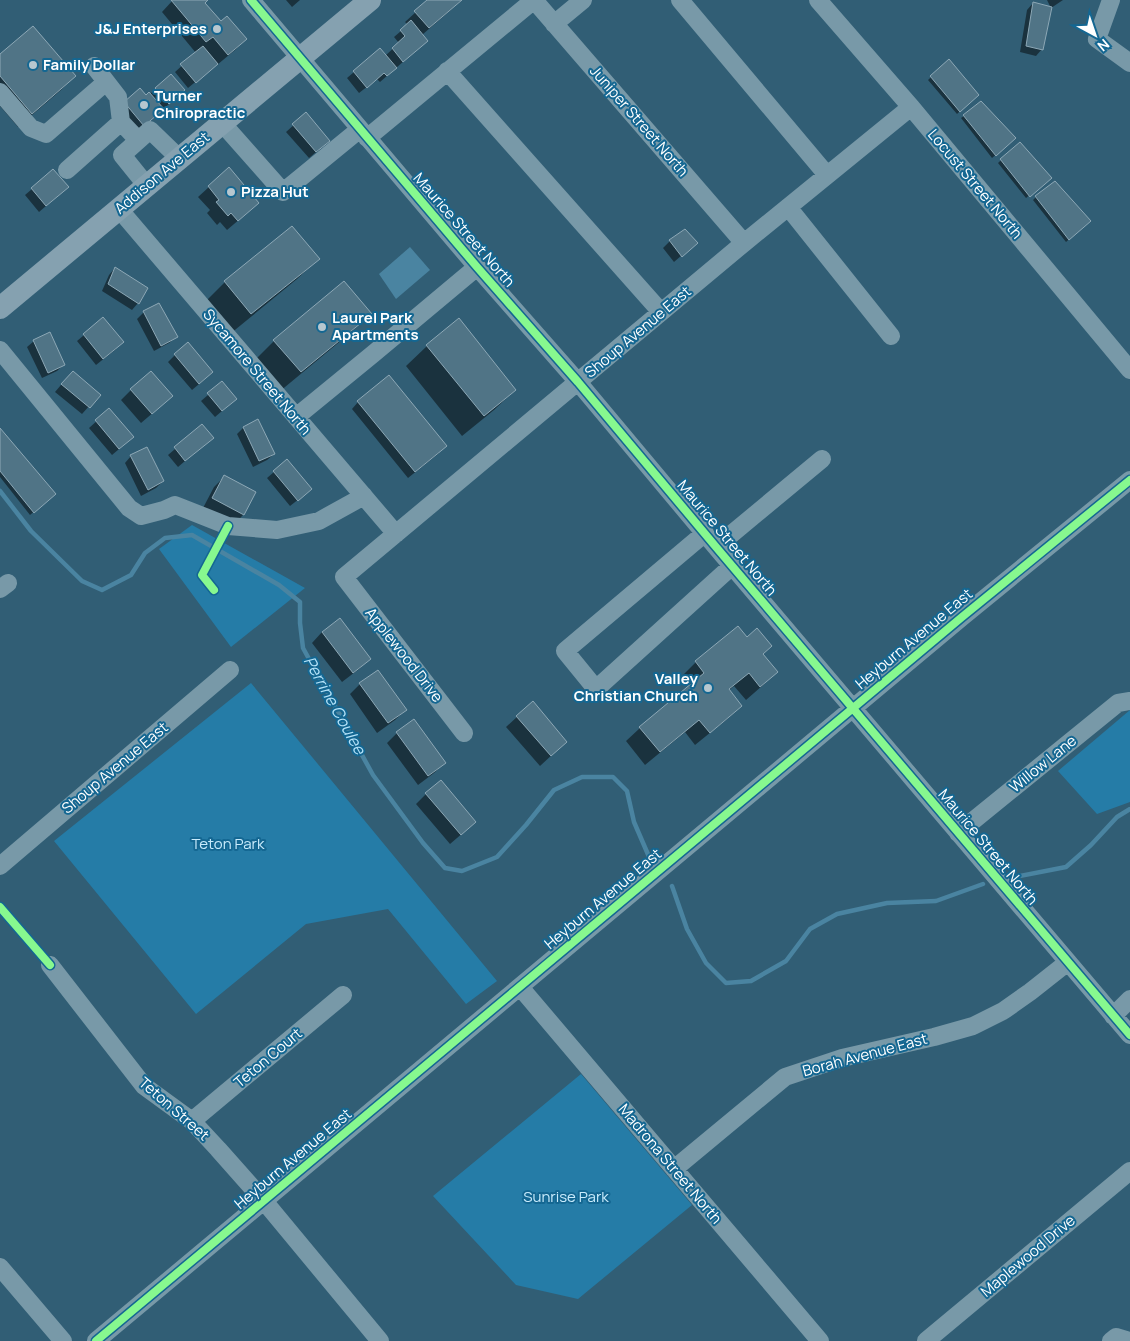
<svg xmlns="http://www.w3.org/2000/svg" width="1130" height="1341" font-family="Manrope,sans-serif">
<rect width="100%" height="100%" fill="#315e75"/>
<path fill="#257ca7" d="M192 525 305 588 231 647 159 549Z
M251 683 497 981 466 1004 388 909 306 924 196 1014 54 841Z
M1130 710V802L1097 814 1058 771Z
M581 1074 692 1205 578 1299 516 1285 433 1196Z"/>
<path fill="#4a84a1" d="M410 247 430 270 396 299 379 274Z"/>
<path fill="#0007" d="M173 0H207L204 3 221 23 246 39 235 50 217 65V64L188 88 175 72 196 53 162 12Z
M286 0H300L292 7Z
M429 0H462L422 35 420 47 380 82 377 79 359 93 347 78 380 50 385 56 399 43 394 37 408 25 405 22Z
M1047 0H1063L1051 8Z
M1033 3 1042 49 1036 56 1020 52 1027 10Z
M0 55 74 76 61 90 18 127 0 106Z
M948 61 977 95 957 114 928 80Z
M156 89 177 97 137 132 118 109 150 94Z
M306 114 322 147 309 158 286 132Z
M964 116 1012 141 992 158 961 118Z
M1019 143 1047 181 1026 198 998 163Z
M209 187 247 213 227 230 220 222 217 225 207 213 210 210 198 197Z
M32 189 60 194 39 212 25 195Z
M1036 197 1086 224 1066 242 1033 200Z
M685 230 689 249 674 262 663 248 670 241Z
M318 259 297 279 230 334 204 303 225 282Z
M115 268 138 303 132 310 102 291 109 275Z
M159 304 176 337 169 343 154 351 137 319 144 312Z
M370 314 349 334 279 392 254 361 274 341Z
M103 319 116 349 96 365 77 341Z
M34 341 64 364 57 371 42 378 27 347Z
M427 346 515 390 494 410 462 436 406 366Z
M175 355 205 379 192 390 168 362Z
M66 379 99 395 82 414 55 392Z
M222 383 229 405 215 417 201 401Z
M131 390 161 406 141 423 121 400Z
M358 402 439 453 408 478 352 409Z
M109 410 125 444 112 455 89 428Z
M202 426 205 444 178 467 168 455Z
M243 428 274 454 267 460 253 467 237 434Z
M0 430 51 497 30 515 0 477Z
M131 456 163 481 156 488 141 496 125 463Z
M274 472 304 495 290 506 267 478Z
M225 476 254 493 243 515 233 525 203 508 214 487Z
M322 632 369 659 359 669 342 682 312 643Z
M747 638 771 646 762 655 776 672 762 686 746 700 734 686 728 691 741 706 727 719 695 745 685 732 645 765 626 741 640 728 690 686 682 676 696 662Z
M360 684 405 710 395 720 377 733 350 694Z
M532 703 566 742 540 766 506 727Z
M397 733 444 763 434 773 418 785 387 743Z
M426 794 464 832 450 844 416 804Z"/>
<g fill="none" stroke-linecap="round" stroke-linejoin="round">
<path stroke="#4a84a1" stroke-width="4.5" d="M0 491 31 531 82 581 102 590 131 575 145 553 165 538 192 535 279 585 300 602V623L303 648 373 775 423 843 445 868 462 871 497 857 526 825 554 790 582 777H613L627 791 634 822 650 859
M1015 877 1066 867 1091 845 1117 817 1130 809
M672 886 687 929 706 963 726 983 751 981 786 961 810 929 837 914 887 903 936 901 983 884"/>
</g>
<path fill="#507486" stroke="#8da8b6" d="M171 0H208L205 3 221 21 227 16 247 39 228 55 213 37 206 42Z
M427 0H462L429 28 414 11Z
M1033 2 1052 7 1043 50 1026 46Z
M411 20 428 41 403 62 392 48 405 36 400 30Z
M33 26 76 76 32 114 0 76V54Z
M203 46 218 64 196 83 180 64Z
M380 48 397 68 387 76 384 73 367 88 353 71Z
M949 59 979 95 960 112 930 76Z
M171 74 185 90 169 104 155 88Z
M140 88 146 95 149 92 164 109 144 126 124 102Z
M981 101 1016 138 996 156 963 115Z
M306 112 330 141 316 152 292 124Z
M1020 142 1052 178 1030 197 1000 159Z
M229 167 259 203 238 221 231 213 228 216 216 202 219 200 208 186Z
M53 169 69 187 46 206 31 188Z
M1055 181 1091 221 1069 240 1035 196Z
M292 226 320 259 251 314 224 281Z
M685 229 698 243 682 257 669 240Z
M115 267 148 288 139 304 108 284Z
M344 281 372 314 301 372 273 340Z
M159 303 178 337 161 346 143 311Z
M103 317 124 342 103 359 83 334Z
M459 318 516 390 484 416 426 345Z
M50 332 65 365 48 373 33 340Z
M188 342 213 372 199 384 174 354Z
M73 371 101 395 90 408 61 384Z
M151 371 173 396 152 414 130 389Z
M389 375 447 446 415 472 357 401Z
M222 381 237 399 222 411 207 393Z
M109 408 134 437 119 449 95 420Z
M258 419 275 454 259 461 243 427Z
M202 424 214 438 185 461 174 447Z
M0 428 56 494 34 513 0 471Z
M147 447 164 481 148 490 130 455Z
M287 459 312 489 298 501 273 471Z
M224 475 256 492 244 515 212 498Z
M340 618 371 659 353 673 322 632Z
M738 626 747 637 757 628 772 646 763 654 778 672 760 687 749 673 729 689 742 706 710 733 699 720 660 752 639 727 704 673 695 661Z
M378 670 407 710 388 723 359 683Z
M533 701 567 742 551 756 516 716Z
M414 719 446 763 428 776 396 732Z
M441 780 476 822 461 835 425 793Z"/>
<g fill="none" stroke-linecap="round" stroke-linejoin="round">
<path stroke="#7899a8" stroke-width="18" d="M251 0 477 267 578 382 716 547 1130 1035
M534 0 744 243
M680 0 827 175
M818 0 911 107 1130 370
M1111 0 1097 39 1130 63
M554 24 583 0
M94 66 118 97 121 122 138 140
M447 71 661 312
M0 92 31 128 46 134 106 82
M222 123 283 192 360 129
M367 138 534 0
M67 170 121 122
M147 186 122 155 150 130 179 158
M788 207 891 336
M119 209 396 534
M0 350 129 508 141 516 164 510 175 505 228 526 277 530 319 521 364 496
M296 417 373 354 477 267
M705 533 565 651 596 689 732 566
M716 547 822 459
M0 589 8 583
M464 733 344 577 744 243 911 107
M958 833 1118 703 1130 701
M0 866 230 670
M50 965 144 1086 192 1121 218 1149 264 1201 380 1341
M520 987 820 1341
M1113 1016 1130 999
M192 1121 343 995
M674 1169 785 1077 842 1058 934 1037 973 1026 1003 1011 1030 992 1068 962
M0 1267 63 1341
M96 1341 962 617 1130 480
M926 1341 1130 1171
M1111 1341 1116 1337 1130 1341"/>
<path stroke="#85a1b0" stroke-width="22" d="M0 308 370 0"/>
<defs>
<path id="cycleway" d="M251 0 477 267 578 382 716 547 1130 1035
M214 590 202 575 228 526
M0 907 50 965
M96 1341 962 617 1130 480"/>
</defs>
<use href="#cycleway" stroke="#146792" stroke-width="11"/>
<use href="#cycleway" stroke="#87f88f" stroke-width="8"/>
</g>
<g fill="#b7c7cf" stroke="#146792" stroke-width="2">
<circle cx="217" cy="29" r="5"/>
<circle cx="33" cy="65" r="5"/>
<circle cx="144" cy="105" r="5"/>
<circle cx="231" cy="192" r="5"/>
<circle cx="322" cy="327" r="5"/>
<circle cx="708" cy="688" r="5"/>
</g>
<g text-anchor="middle" stroke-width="4" stroke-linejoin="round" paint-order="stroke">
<g font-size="15" font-weight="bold" fill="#fff" stroke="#146792" text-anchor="start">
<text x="207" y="34" text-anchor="end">J&amp;J Enterprises</text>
<text x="43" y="70">Family Dollar</text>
<text x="154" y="101">Turner<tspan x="154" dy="17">Chiropractic</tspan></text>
<text x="241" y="197">Pizza Hut</text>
<text x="332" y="323">Laurel Park<tspan x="332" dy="17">Apartments</tspan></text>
<text x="698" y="684" text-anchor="end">Valley<tspan x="698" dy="17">Christian Church</tspan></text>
</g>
<g font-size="15" fill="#fff" stroke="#146792">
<text transform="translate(639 121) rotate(49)" y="5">Juniper Street North</text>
<text transform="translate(162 173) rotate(-40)" y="5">Addison Ave East</text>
<text transform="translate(975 184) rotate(50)" y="5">Locust Street North</text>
<text transform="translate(464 230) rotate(49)" y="5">Maurice Street North</text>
<text transform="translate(638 332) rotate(-40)" y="5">Shoup Avenue East</text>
<text transform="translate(257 372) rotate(50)" y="5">Sycamore Street North</text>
<text transform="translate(727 538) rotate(50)" y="5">Maurice Street North</text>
<text transform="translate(914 639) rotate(-40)" y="5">Heyburn Avenue East</text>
<text transform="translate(404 655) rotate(52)" y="5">Applewood Drive</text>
<text transform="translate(1043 764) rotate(-39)" y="5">Willow Lane</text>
<text transform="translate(115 768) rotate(-40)" y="5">Shoup Avenue East</text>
<text transform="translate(988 847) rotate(50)" y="5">Maurice Street North</text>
<text transform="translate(603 899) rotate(-40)" y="5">Heyburn Avenue East</text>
<text transform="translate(865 1055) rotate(-15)" y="5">Borah Avenue East</text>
<text transform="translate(268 1058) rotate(-40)" y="5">Teton Court</text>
<text transform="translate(174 1109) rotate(41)" y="5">Teton Street</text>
<text transform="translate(293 1159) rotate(-40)" y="5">Heyburn Avenue East</text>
<text transform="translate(670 1164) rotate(50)" y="5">Madrona Street North</text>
<text transform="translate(1028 1256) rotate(-40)" y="5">Maplewood Drive</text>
</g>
<g font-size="15" fill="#c8ebfc" stroke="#146792">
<text x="228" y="849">Teton Park</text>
<text x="566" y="1202">Sunrise Park</text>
</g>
<g font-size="16" font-style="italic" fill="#b5e3f9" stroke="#146792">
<text transform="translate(335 705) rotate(61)" y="6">Perrine Coulee</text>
</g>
</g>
<g transform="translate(1095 35) rotate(140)" stroke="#146792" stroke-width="4" paint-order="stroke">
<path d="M0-4L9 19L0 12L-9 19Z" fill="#ffffff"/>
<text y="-8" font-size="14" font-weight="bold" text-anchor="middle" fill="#ffffff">N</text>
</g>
</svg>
